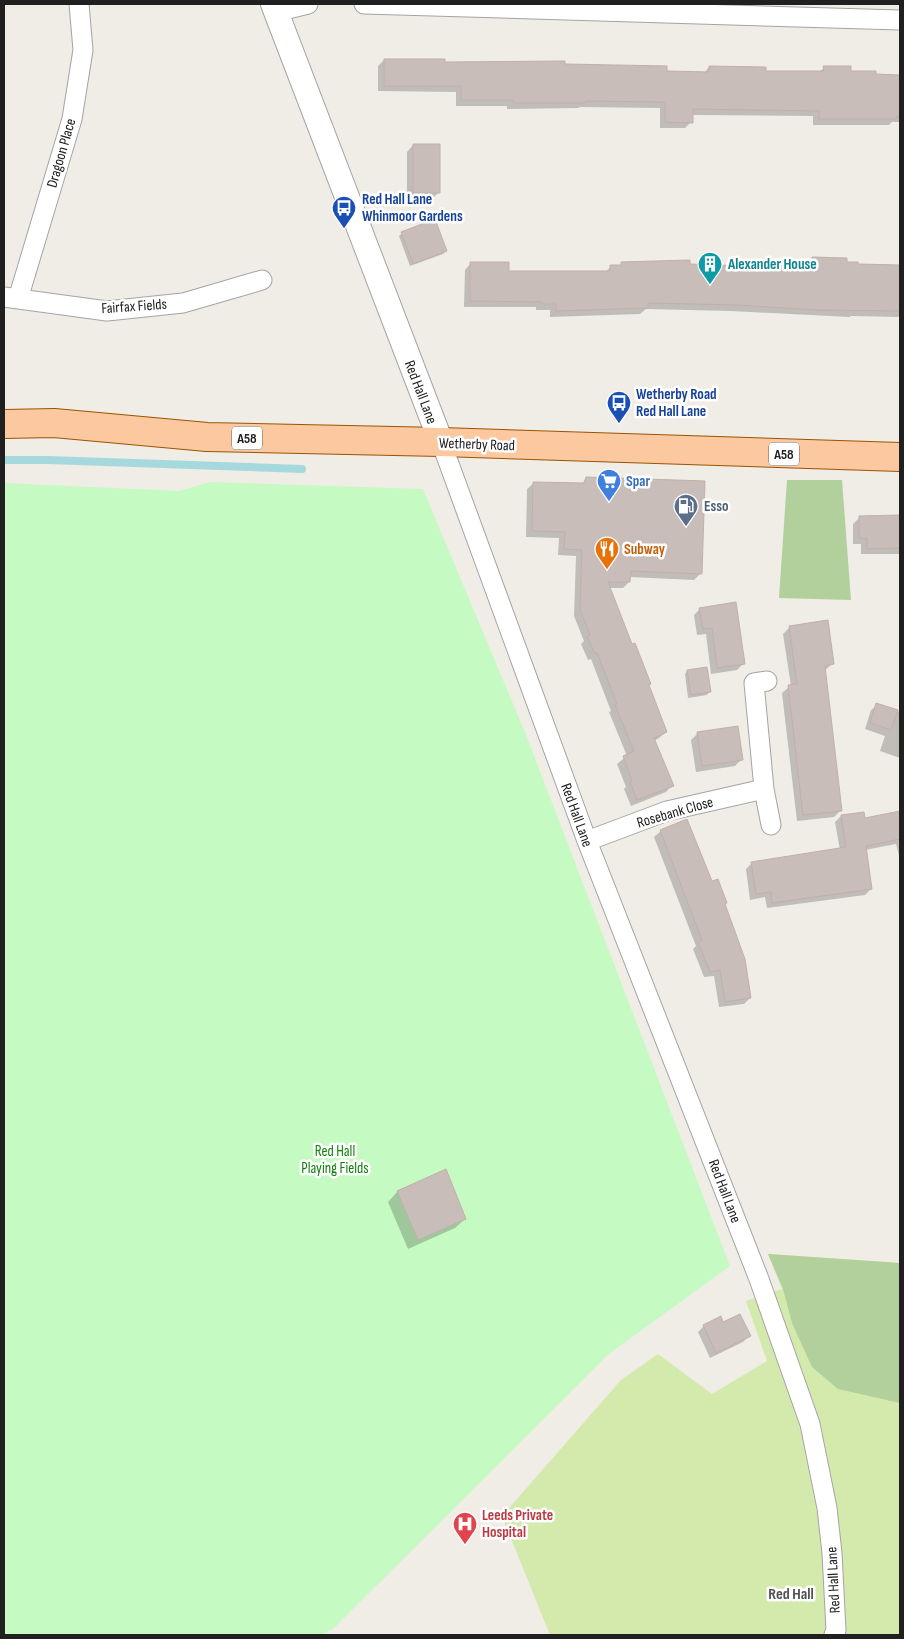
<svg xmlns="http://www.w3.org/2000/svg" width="904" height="1639" font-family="'Sofia Sans Condensed',sans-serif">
<rect width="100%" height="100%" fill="#f0ece6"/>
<path fill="#d3eaac" d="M768 1254 900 1263V1635H550L502 1516 621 1380 658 1354 712 1394 767 1361 746 1301 782 1289Z"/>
<path fill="#b1d09b" d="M787 480H842L851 600 779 598Z
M768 1254 900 1263V1403L838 1389 812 1367 792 1323 783 1289Z"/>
<path fill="#c6fac3" d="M210 482 423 489 526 735 730 1266 610 1353 333 1629 321 1635H4V483L179 491Z"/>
<path fill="#0003" d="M384 60 444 63 564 65 665 72 704 73 709 67 765 72H819L824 68 875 75 900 76V122H892L889 125H813V116L691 115V122L685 128H660V108L580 107 578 108 507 109V106H456V92L378 91V66Z
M413 145 439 192 433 198H407V152Z
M402 233 446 251 443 254 410 266 399 236Z
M813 258 857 265 900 266V317L851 316 849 317 731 311 646 309 640 314 550 317V310H536V307H464L465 270 471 263 507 272H605L611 267 619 266 622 263 741 267 745 263 807 267V265Z
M587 479 701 573 694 580 629 577V582L623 588H609L666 732 659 738 654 741 672 785 666 792 631 806 624 789 626 787 617 764 627 756 609 712 611 711 591 659 588 660 581 644 584 641 574 616 576 556 558 555 559 538 526 537 527 489 534 483 581 484Z
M860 517H900V554H861V544H853V524Z
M700 609 743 664 737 670 711 674 706 634 697 635 694 615Z
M790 627 832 664 824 671 840 811 834 817 797 821 782 693 789 687 791 686 783 634Z
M687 671 709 692 707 695 688 698 685 674Z
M877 705 900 712V758L880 751 885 736 865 729 871 710Z
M737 728 742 759 735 766 696 772 691 740 697 734Z
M900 813V859L896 844 865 850 871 889 865 895 767 908 765 897 750 900 746 869 752 863 840 850 835 822 841 816 864 820Z
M661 831 712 883 724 905 750 998 744 1004 719 1007 714 976 704 977 693 949 696 946 654 837Z
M445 1171 465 1219 455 1228 408 1249 388 1202 397 1192Z
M722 1323 749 1336 743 1342 710 1358 698 1332 704 1326Z"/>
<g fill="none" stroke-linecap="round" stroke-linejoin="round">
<path stroke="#a6d9de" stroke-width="8" d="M4 460H48L302 469"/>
</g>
<path fill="#c8bdb9" stroke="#c2b0a8" d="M384 59H445V62L565 61V64L667 66V71L709 72V66L766 67V71H824L823 66H851V71H876V74L900 75V116H897L896 119H819V111L693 109V123L665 122V102L585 101V103H513V100H461V86H384Z
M413 144H440V193H413Z
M435 219 447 251 413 264 401 232Z
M812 257 847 258V262H858V264L900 265V311L815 310 738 305 648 303V308L556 311V304H542V302L470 301V262H509V271H610V265H621V262L690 260V264L745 266V262L812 266Z
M586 477 705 481 702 574 631 571 630 582H608L632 644 635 643 651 684 649 685 667 732 654 738 674 786 637 800 630 782 632 781 623 756 634 751 615 705 617 704 597 653 595 654 587 636 590 635 580 609 582 550 564 549 565 532 532 531 533 482 584 483Z
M900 515V548L867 549V538H859V516Z
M736 602 745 664 717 668 712 628 703 629 699 608Z
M828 620 834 664 825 666 842 811 803 815 788 685 797 684 789 626Z
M707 667 711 692 691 695 687 670Z
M876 703 898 710 891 730 870 723Z
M738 726 743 760 702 766 697 732Z
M900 811V839L866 846 872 889 772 903 771 892 756 894 751 862 846 847 841 815 864 812 865 818Z
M687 819 712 881 718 879 727 903 725 904 745 959 751 998 725 1002 720 970 710 972 698 942 702 940 660 830Z
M446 1169 466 1219 418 1240 397 1191Z
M740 1314 751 1336 716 1353 703 1325 721 1316 723 1322Z"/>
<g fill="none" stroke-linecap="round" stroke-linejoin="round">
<defs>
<path id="minor" d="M364 4 900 20
M276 12 308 4
M4 297 107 311 183 303 262 280
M18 299 72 119 83 50 79 4
M441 442 587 841 759 1279 810 1424 827 1508 832 1553 836 1630 834 1635
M764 789 771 825
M587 841 667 811 764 789 754 683 767 681"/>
<path id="tertiary" d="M273 4 441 442"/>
<path id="primary" d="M4 424 54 423 207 437 441 442 900 457"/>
</defs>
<use href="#minor" stroke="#a4a4a4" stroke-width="21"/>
<use href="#tertiary" stroke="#a4a4a4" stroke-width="26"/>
<use href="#primary" stroke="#9b5400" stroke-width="30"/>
<use href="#minor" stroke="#fff" stroke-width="19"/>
<use href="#tertiary" stroke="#fff" stroke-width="24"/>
<use href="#primary" stroke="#fcc89f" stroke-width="28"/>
</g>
<defs>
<symbol id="bus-pin" viewBox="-11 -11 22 30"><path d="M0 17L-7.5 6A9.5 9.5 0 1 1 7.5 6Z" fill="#1a4fb4" stroke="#fff"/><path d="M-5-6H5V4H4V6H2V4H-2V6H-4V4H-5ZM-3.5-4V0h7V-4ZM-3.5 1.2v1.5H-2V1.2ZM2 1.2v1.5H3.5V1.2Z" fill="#fff"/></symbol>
<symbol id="building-pin" viewBox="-11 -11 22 30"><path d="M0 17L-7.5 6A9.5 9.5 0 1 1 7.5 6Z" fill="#0f9aa8" stroke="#fff"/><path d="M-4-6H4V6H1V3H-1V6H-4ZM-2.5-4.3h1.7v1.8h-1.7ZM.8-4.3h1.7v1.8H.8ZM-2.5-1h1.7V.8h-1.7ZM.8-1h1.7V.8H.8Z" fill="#fff"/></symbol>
<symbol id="supermarket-pin" viewBox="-11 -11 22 30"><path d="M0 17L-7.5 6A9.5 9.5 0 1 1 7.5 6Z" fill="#3f7fe0" stroke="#fff"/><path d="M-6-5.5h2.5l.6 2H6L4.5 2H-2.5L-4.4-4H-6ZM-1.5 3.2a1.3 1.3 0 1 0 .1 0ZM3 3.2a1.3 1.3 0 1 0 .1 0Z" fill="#fff"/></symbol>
<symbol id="fuel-pin" viewBox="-11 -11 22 30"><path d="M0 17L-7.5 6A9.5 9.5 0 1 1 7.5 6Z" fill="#5c6f8a" stroke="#fff"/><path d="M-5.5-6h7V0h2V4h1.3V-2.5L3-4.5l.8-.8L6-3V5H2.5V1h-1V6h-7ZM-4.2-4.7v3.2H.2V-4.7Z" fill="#fff"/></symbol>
<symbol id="restaurant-pin" viewBox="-11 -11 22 30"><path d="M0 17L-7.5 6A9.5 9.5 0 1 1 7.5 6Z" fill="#e8710a" stroke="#fff"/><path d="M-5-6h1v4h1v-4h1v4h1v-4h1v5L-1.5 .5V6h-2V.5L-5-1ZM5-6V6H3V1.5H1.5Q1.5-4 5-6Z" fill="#fff"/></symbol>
<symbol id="hospital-pin" viewBox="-11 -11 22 30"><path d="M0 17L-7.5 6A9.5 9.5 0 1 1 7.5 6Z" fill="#e0444e" stroke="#fff"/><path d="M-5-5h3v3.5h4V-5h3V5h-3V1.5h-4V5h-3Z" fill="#fff"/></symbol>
</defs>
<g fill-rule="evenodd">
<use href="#bus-pin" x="330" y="194" width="28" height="38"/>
<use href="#building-pin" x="696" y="250" width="28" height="38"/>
<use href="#bus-pin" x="605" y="389" width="28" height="38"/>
<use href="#supermarket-pin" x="595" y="467" width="28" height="38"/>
<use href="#fuel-pin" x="672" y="492" width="28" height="38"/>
<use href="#restaurant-pin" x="593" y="535" width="28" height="38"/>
<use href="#hospital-pin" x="451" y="1510" width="28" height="38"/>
</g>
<g text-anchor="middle" stroke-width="5" stroke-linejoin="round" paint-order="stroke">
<g fill="#fff" stroke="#636363" stroke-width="1">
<rect x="232" y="426.5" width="30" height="23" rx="4"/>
<rect x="769" y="442.5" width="30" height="23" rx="4"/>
</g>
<g font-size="14" font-weight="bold" fill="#202020">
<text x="247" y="443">A58</text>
<text x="784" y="459">A58</text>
</g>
<g font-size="15" fill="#202020" stroke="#fff">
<text transform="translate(61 153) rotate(-74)" y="5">Dragoon Place</text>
<text transform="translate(134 306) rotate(-4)" y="5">Fairfax Fields</text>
<text transform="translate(421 392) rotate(69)" y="5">Red Hall Lane</text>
<text transform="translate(477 444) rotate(2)" y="5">Wetherby Road</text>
<text transform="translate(675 812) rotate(-16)" y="5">Rosebank Close</text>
<text transform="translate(577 815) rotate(70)" y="5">Red Hall Lane</text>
<text transform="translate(725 1191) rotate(69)" y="5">Red Hall Lane</text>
<text transform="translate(833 1580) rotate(-93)" y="5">Red Hall Lane</text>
</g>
<g font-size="15" font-weight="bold" fill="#164399" stroke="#fff" text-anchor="start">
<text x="362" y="204">Red Hall Lane<tspan x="362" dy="17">Whinmoor Gardens</tspan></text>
<text x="636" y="399">Wetherby Road<tspan x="636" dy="17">Red Hall Lane</tspan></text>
</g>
<g font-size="15" font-weight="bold" fill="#0d838f" stroke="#fff" text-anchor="start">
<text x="728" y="269">Alexander House</text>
</g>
<g font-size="15" font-weight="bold" fill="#366cbe" stroke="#fff" text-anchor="start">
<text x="626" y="486">Spar</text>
</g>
<g font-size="15" font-weight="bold" fill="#4e5e75" stroke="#fff" text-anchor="start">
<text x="704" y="511">Esso</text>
</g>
<g font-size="15" font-weight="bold" fill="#c56008" stroke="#fff" text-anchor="start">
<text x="624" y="554">Subway</text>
</g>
<g font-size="15" fill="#10800b" stroke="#fff">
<text x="335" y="1156">Red Hall<tspan x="335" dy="17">Playing Fields</tspan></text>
</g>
<g font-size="15" font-weight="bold" fill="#be3a42" stroke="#fff" text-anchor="start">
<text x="482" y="1520">Leeds Private<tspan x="482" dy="17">Hospital</tspan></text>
</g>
<g font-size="16" font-weight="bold" fill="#535353" stroke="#fff">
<text x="791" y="1599">Red Hall</text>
</g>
</g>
<rect width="904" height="1639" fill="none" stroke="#202020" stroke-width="10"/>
</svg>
